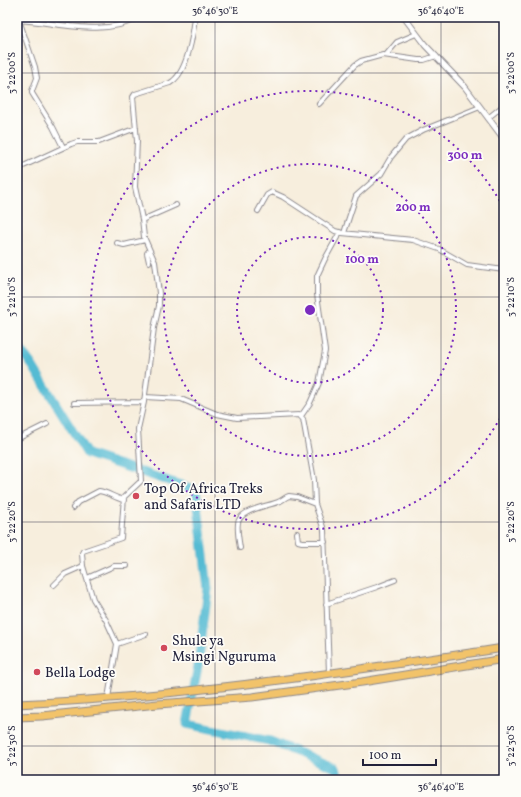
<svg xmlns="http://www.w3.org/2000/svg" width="521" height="797" font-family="Vollkorn,serif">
<rect width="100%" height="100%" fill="#fdfcf7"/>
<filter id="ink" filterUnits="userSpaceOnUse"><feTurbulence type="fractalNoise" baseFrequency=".025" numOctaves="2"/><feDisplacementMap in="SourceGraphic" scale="8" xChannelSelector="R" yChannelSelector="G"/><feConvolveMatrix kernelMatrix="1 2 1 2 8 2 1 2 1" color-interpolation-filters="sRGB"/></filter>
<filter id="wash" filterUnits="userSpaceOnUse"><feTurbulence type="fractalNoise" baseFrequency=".012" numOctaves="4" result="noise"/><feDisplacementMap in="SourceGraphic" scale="16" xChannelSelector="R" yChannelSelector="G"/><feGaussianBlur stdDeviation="0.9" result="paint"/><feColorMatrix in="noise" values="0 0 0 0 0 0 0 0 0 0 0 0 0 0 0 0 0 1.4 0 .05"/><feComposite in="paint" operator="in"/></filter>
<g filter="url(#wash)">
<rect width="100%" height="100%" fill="#f7eedd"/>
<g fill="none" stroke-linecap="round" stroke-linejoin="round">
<path stroke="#55bbd3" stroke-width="9" d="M17 345 32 365 87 454 196 490 208 589 198 666 187 724 270 741 336 768 339 780"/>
</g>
</g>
<g filter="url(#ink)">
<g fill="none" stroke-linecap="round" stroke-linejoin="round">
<defs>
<path id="minor" d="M18 20C58 22 103 38 140 17
M19 20 35 67 37 78 32 91V93L53 127 63 147
M386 55 397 42 416 34
M319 104 355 65 361 61 383 55 418 60H424L436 56
M488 118 504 105
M17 169 71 144 77 142H99L136 128
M258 211 267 195 272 192 283 197 335 231 342 233 413 240 439 249 467 265 504 270
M142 220 176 205
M344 233 356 196 381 174 391 157 406 139 423 130 480 107
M117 243 124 245 145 240
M149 251 147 253 149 262
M145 397 181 399 217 414 237 418 299 415 303 419 314 480 315 504 324 530 329 673
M74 403 144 402
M503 414 504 417
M301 416 310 403 319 383 325 351 317 294V276L325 259 340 232
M17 439 47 424
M73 508 78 502 99 491C108 492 114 498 124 500
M297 533 298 541 302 542H325
M240 548C239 542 236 524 239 520 244 509 268 506 278 502 282 501 285 497 289 496L297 497 315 504
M87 578 114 566H127
M54 585 65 574 83 566
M326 604 377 587 395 580
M117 644 146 634
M108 698 117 644 106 620 93 599 83 566 82 553 83 551 121 538 124 497 141 481 138 429 144 402 154 328 159 306V293L155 262 144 237 142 219 135 187 137 141 133 97 135 94 170 83C187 74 193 35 195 17"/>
<path id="tertiary" d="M404 17 425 45 465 87 504 139"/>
<path id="trunk" d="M17 704C181 697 342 672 504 648
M17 717 42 716 158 704 252 697 362 682 504 659"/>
</defs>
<use href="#minor" stroke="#8c888c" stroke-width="6"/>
<use href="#tertiary" stroke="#8c888c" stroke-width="7"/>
<use href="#trunk" stroke="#8c888c" stroke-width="9"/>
<use href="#minor" stroke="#fff" stroke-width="4"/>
<use href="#tertiary" stroke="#fff" stroke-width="5"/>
<use href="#trunk" stroke="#f2c36a" stroke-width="7"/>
</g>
</g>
<path fill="none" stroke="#22223b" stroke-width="1" stroke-opacity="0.45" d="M215 17V780M441 17V780M17 73H504M17 297H504M17 522H504M17 746H504"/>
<g fill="none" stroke="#7b2cbf" stroke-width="2" stroke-dasharray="2 4">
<circle cx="310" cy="310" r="73"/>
<circle cx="310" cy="310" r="146"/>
<path d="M503 413A219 219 0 1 1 503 207"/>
</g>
<g fill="#d1495b" stroke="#fdfcf7" stroke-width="1.5">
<circle cx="136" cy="496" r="4"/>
<circle cx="164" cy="648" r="4"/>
<circle cx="37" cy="672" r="4"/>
</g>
<g text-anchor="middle" stroke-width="3.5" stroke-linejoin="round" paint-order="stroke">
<g font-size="14" fill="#22223b" stroke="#fdfcf7" text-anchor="start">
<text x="144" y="493">Top Of Africa Treks<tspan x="144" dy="16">and Safaris LTD</tspan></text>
<text x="172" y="645">Shule ya<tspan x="172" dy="16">Msingi Nguruma</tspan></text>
<text x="45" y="677">Bella Lodge</text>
</g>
</g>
<circle cx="310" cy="310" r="6" fill="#7b2cbf" stroke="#fdfcf7" stroke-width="2"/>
<g font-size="12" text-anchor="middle" font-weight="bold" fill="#7b2cbf" stroke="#fdfcf7" stroke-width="3.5" stroke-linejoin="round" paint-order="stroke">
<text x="465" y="159">300 m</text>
<text x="413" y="211">200 m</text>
<text x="362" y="263">100 m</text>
</g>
<rect width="521" height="797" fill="none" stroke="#fdfcf7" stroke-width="44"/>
<path d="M363 759v6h73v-6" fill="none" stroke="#22223b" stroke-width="2"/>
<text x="369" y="759" font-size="12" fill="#22223b" stroke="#fdfcf7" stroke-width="3" paint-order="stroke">100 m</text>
<rect x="22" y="22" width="477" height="753" fill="none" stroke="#22223b" stroke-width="1.5"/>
<g font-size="10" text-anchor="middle" fill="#22223b">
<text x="215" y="14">36°46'30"E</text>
<text x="441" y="14">36°46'40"E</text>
<text transform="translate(11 73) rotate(-90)" y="4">3°22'00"S</text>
<text transform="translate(510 73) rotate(-90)" y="4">3°22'00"S</text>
<text transform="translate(11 297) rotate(-90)" y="4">3°22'10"S</text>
<text transform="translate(510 297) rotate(-90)" y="4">3°22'10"S</text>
<text transform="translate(11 522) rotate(-90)" y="4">3°22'20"S</text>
<text transform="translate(510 522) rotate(-90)" y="4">3°22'20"S</text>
<text transform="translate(11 746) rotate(-90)" y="4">3°22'30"S</text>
<text transform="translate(510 746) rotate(-90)" y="4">3°22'30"S</text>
<text x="215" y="790">36°46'30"E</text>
<text x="441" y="790">36°46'40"E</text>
</g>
</svg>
